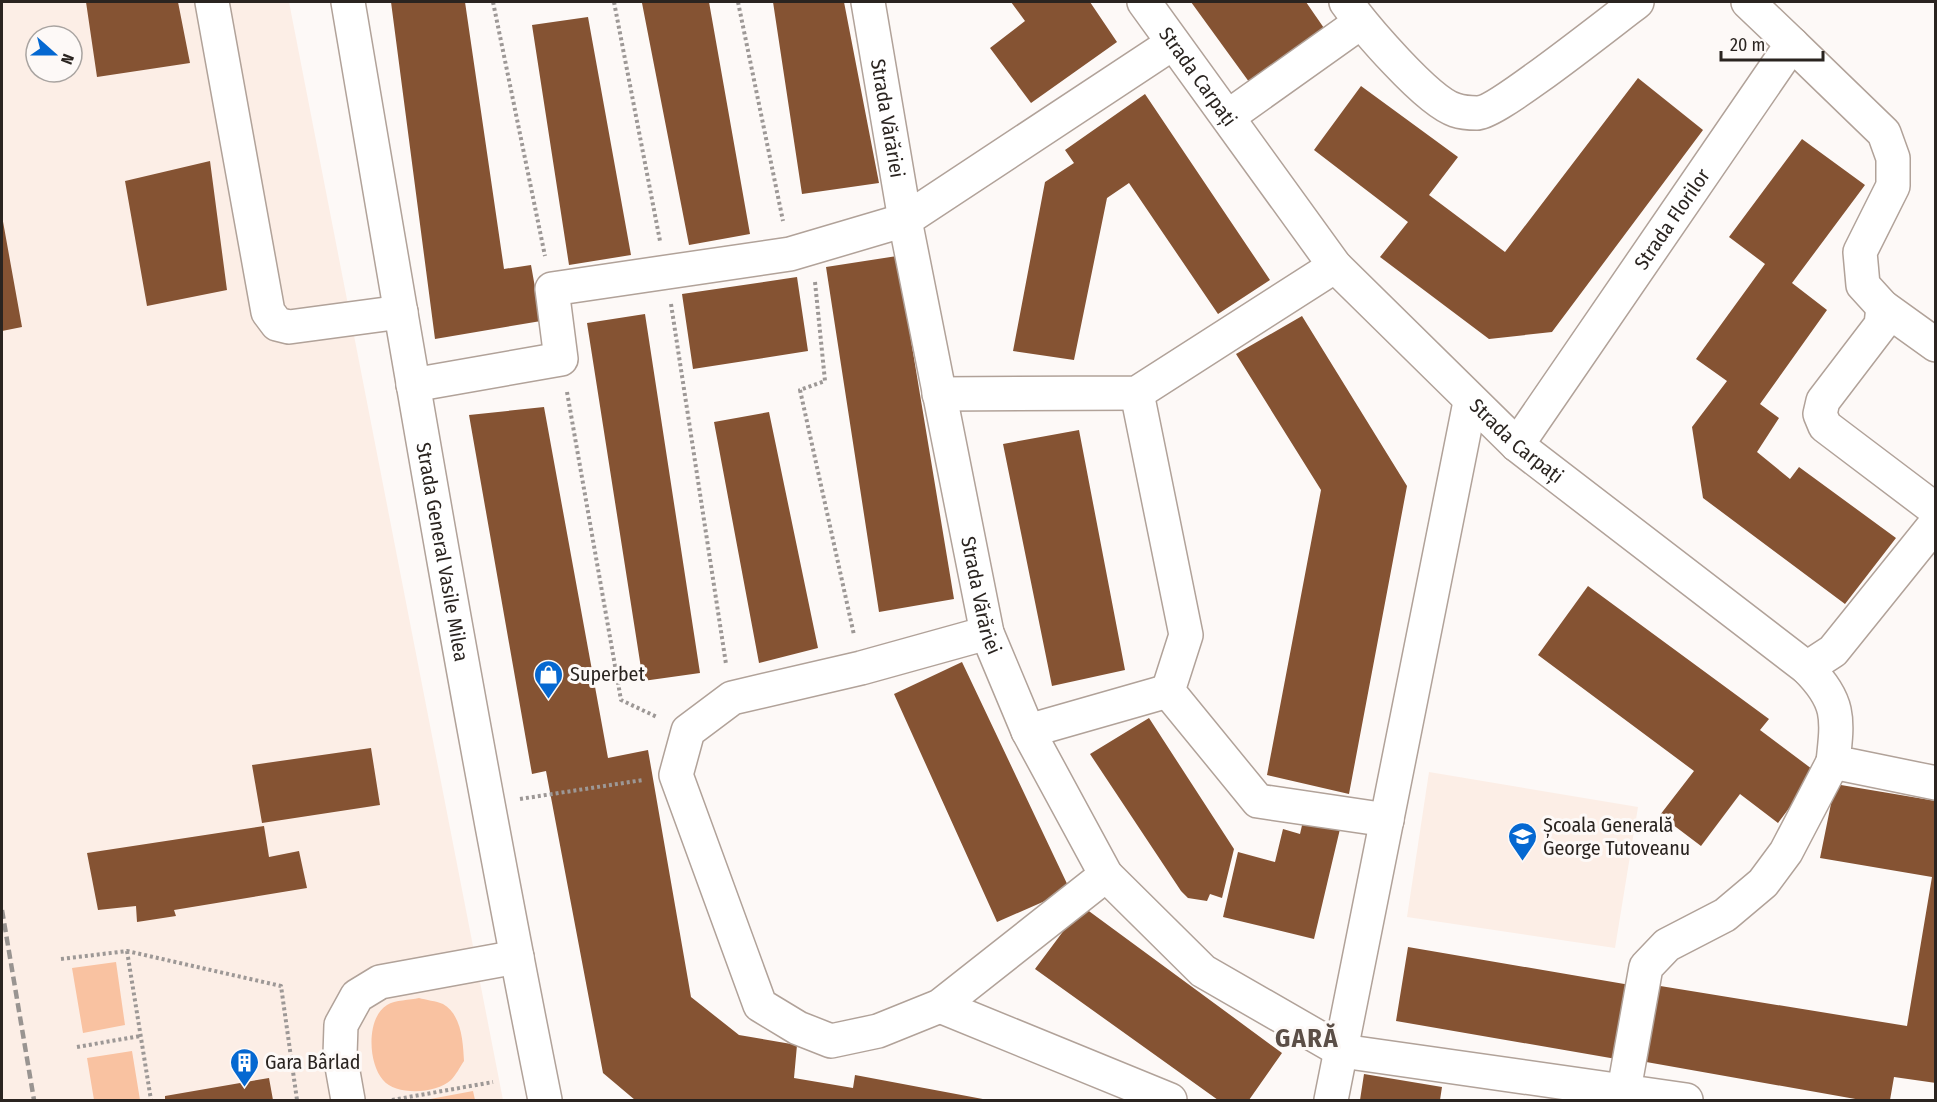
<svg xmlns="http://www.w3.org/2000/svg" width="1937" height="1102" font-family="'Fira Sans Condensed',sans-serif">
<rect width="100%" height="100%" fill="#fdf9f7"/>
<path fill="#fceee6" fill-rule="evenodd" d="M2 2H289L503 1100H2ZM36 36H72V72H36Z
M1429 772 1638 807 1615 948 1407 917Z"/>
<path fill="#f9c2a1" d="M116 962 125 1025 83 1033 72 968Z
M419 998C426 1000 436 1001 443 1004 462 1015 463 1043 464 1061 460 1067 456 1075 451 1080 436 1094 396 1096 383 1080 368 1063 366 1018 387 1005 395 1000 410 1000 419 998Z
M132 1051 140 1100H94L87 1058Z
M473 1091 475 1100H425Z"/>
<path fill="#855333" d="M86 2H178L190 63 97 77Z
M391 2H465L504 269 531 265 541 321 435 339Z
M653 2H709L750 234 689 245 642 3Z
M773 2H844L879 183 802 194Z
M1011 2H1090L1117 42 1031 103 990 48 1025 21Z
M1191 2H1306L1326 31 1252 86Z
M588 17 631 255 569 265 532 25Z
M1638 78 1703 130 1552 332 1489 339 1380 257 1408 222 1314 150 1361 86 1458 157 1429 195 1505 252Z
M1145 94 1270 280 1218 314 1129 183 1107 198 1074 360 1013 351 1045 182 1074 163 1065 150Z
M1802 139 1865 185 1792 283 1827 310 1760 404 1779 418 1757 452 1790 479 1799 467 1896 538 1845 604 1703 498 1692 427 1727 381 1696 359 1765 264 1729 237Z
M210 161 227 290 147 306 125 181Z
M2 216 22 327 2 331Z
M897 256 954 599 879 612 826 267Z
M797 277 808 351 693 369 682 294Z
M645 314 700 673 643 681 587 323Z
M1302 316 1407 486 1349 794 1267 775 1321 490 1236 354Z
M544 407 608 758 648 750 691 997 739 1035 797 1045 794 1078 853 1088 855 1075 988 1100H635L603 1073 546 771 532 774 469 415Z
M769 412 818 648 759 663 714 422Z
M1079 430 1125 670 1052 686 1003 444Z
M1588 586 1769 719 1760 730 1816 772 1778 823 1740 794 1701 846 1660 815 1694 771 1538 655Z
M962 662 1070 890 997 922 894 694Z
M1149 718 1234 849 1222 898 1210 894 1207 901 1188 898 1181 891 1090 754Z
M371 748 380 805 262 823 252 765Z
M1835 784 1936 801V1083L1894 1077 1890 1100H1861L1635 1060 1648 984 1907 1026 1932 877 1820 858Z
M1303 821 1340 829 1314 939 1223 917 1238 852 1275 862 1283 829 1300 834Z
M264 826 269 857 299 851 307 888 174 910 176 916 137 922 136 906 98 910 87 853Z
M1082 906 1282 1053 1249 1100H1218L1035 969Z
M1408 947 1636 986 1622 1060 1396 1021Z
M1364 1074 1442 1087 1440 1100H1360Z
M269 1078 273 1100H165V1096Z"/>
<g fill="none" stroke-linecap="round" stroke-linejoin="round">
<defs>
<g id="minor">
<path d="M212 2 268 312 277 324 289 327 401 312"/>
<path id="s1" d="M868 2 905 220 987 633 1028 731 1106 875 1203 971 1342 1051 1686 1100"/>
<path id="s2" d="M1144 2 1335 266 1517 445 1807 668C1840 701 1838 718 1833 762L1936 783"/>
<path d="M1346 2C1364 27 1427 101 1455 110 1461 112 1471 113 1477 113 1497 113 1614 19 1637 2"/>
<path d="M1792 44 1884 133 1893 158V186L1860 252 1863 285 1883 307 1936 345"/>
<path d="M1229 116 1361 22"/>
<path d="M1883 307 1881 325 1823 401 1820 414 1825 426 1936 510"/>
<path d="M413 385 561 359 552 289 790 254 905 220 1173 43"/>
<path d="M1137 393 1186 635 1168 691 1258 801 1387 820"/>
<path d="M939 394 1137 393 1335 266"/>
<path id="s3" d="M1517 445 1792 44 1748 2"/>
<path d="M987 633 861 668 732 698 688 731 676 775 760 1005 798 1028 831 1041 878 1031 940 1006 1106 875"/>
<path d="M1807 668 1833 651 1936 523"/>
<path d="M1028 731 1168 691"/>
<path d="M940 1006 1170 1100"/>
<path d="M1624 1090 1646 967 1667 945 1725 915 1763 883 1786 852 1833 762"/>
<path d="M348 1100 340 1055 341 1025 357 996 380 982 517 957"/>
<path d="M1331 1100 1470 402"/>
</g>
<g id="major">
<path id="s4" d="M348 2C410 368 472 736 545 1100"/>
</g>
</defs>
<use href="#minor" stroke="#b1a299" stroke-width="36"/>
<use href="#major" stroke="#b1a299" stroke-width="36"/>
<path stroke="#9d9896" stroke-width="4" stroke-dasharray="3 3" stroke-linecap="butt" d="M493 2 545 256
M614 2 660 241
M738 2 783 221
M815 282 825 381 800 390 854 635
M671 304 726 664
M567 392 621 700 657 717
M520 799 643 780
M127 951 151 1100
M61 959 127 951 281 986 297 1100
M77 1047 140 1036
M392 1100 493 1082"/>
<use href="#minor" stroke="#fff" stroke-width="33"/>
<use href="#major" stroke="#fff" stroke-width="33"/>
<path stroke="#999491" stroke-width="4.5" stroke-dasharray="9 4.5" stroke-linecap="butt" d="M2 910 34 1100"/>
</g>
<defs>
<symbol id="shop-pin" viewBox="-11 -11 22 30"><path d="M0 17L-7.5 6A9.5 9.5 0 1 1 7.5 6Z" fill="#0568d1" stroke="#fdf9f7"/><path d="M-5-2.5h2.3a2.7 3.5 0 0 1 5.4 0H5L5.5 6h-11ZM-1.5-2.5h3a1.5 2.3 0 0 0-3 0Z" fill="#fff"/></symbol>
<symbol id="school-pin" viewBox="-11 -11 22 30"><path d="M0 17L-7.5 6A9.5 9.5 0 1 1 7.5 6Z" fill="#0568d1" stroke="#fdf9f7"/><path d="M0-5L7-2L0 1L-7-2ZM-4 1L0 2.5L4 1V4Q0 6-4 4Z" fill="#fff"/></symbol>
<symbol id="building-pin" viewBox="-11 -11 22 30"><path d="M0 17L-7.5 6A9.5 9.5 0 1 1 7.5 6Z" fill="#0568d1" stroke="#fdf9f7"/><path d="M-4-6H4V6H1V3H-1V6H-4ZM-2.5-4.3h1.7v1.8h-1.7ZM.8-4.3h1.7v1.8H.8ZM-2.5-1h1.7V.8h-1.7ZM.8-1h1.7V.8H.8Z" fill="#fff"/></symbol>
</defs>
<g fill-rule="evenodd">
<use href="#shop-pin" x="532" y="658" width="33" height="45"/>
<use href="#school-pin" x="1506" y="820" width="33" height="45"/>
<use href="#building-pin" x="228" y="1046" width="33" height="45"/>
</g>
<g text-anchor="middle" stroke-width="6" stroke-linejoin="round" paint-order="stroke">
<g font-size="20" fill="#2a2420" stroke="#fdf9f7">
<text dy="7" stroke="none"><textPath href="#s2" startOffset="92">Strada Carpați</textPath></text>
<text dy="7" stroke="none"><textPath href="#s1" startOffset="118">Strada Vărăriei</textPath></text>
<text dy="7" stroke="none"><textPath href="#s3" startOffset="274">Strada Florilor</textPath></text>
<text dy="7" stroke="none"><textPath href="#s2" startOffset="578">Strada Carpați</textPath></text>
<text dy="7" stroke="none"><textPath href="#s4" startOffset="558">Strada General Vasile Milea</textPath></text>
<text dy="7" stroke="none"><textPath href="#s1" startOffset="604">Strada Vărăriei</textPath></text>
</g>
<g font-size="20" fill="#2a2420" stroke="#fdf9f7" text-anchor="start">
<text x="570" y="681">Superbet</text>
<text x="1543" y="832">Școala Generală<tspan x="1543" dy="23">George Tutoveanu</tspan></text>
<text x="265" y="1069">Gara Bârlad</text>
</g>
<g font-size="26" font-weight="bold" letter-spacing="1.5" fill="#5b4e46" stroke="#fdf9f7">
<text x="1307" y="1047">GARĂ</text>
</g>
</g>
<rect width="1937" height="1102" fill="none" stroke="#2a2420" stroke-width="6"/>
<g transform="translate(54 54) rotate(111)"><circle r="28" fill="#fdf9f7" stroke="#a9a4a1" stroke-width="1.5"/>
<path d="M0-4.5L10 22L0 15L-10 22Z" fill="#0568d1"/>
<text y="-9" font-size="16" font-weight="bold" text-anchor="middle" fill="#2a2420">N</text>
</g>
<path d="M1721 51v9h102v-9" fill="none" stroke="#2a2420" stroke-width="3"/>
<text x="1730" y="51" font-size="18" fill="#2a2420" stroke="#fdf9f7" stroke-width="4.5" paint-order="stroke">20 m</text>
</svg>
